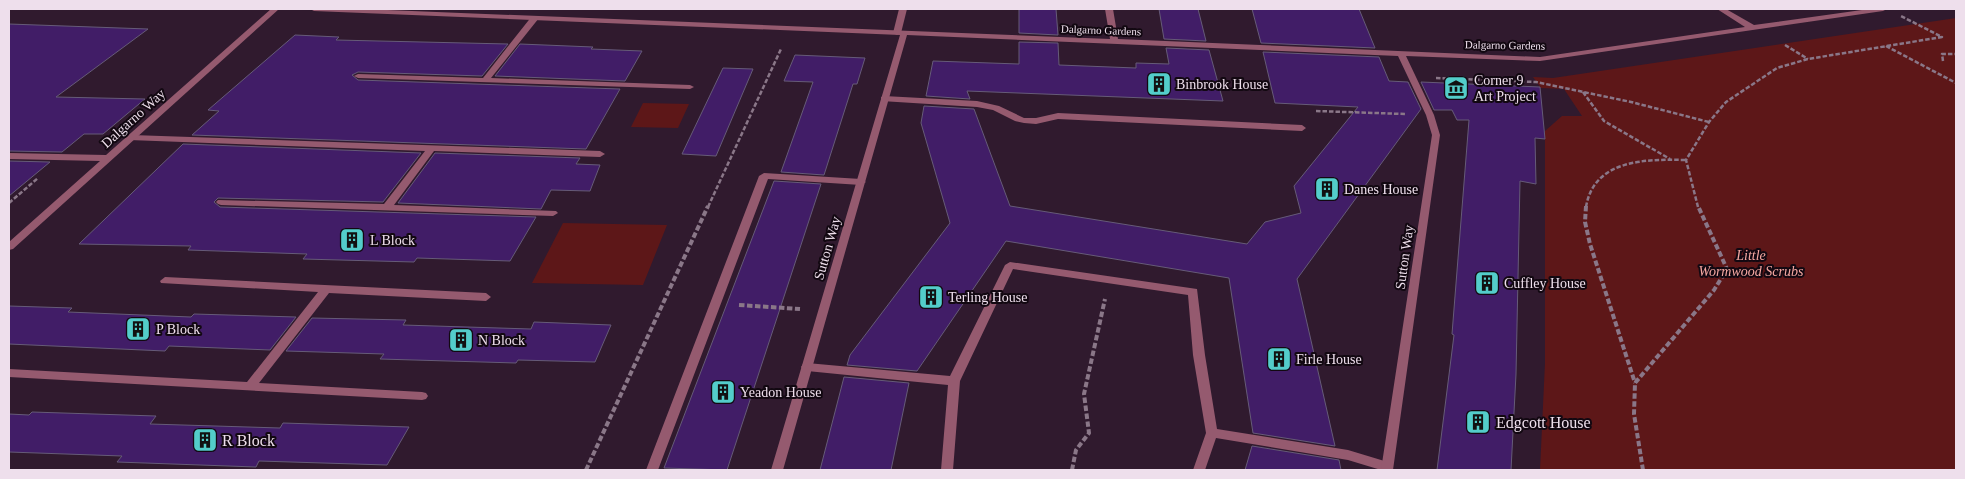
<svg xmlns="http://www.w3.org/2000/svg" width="1965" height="479" font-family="'Times New Roman',serif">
<rect width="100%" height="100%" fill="#301a2e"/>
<path fill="#5d1718" d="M1956 18V470H1540L1545 363V131L1562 116H1582L1564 89 1541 88 1533 77 1553 78Z
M643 103 689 104 678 128 631 127Z
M563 223 667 225 643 285 532 283Z"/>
<path fill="#411d67" stroke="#665b78" d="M1019 9H1056L1058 35 1019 33Z
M1159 9H1198L1206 41 1164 39Z
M1252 9H1359L1375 48 1261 43Z
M9 24 148 29 56 97 145 99 103 134H84L62 152 9 151Z
M295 35 339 37 336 40 508 44 482 76 358 72 352 75 358 80 620 89 586 149 192 135 219 111 208 110Z
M1019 42 1058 43 1059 65 1136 68V63L1169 64 1166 48 1209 50 1223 101 967 91 970 99 926 96 933 61 1019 64Z
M520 44 593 47 591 49 642 51 625 81 495 76Z
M1263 52 1379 57 1389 81 1408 82 1421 109 1297 279 1335 446 1253 433 1229 278 1006 241 917 371 847 365 850 355 950 223 921 123 924 106 974 109 1010 206 1247 244 1265 222 1301 213 1294 186 1358 107 1275 103Z
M795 55 865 58 857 84H853L824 175 781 172 813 82 784 81Z
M723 68 753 69 716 156 682 154Z
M1421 82 1540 87 1545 139 1535 138 1536 184 1520 181 1516 374 1511 470H1437L1454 335 1452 334 1469 120H1457L1452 110H1434Z
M183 144 421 153 383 202 218 198 214 202 220 207 536 217 510 261 417 258 414 262 303 259 307 254 188 250 191 246 79 244Z
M435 153 580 158 576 164 600 165 590 191 551 190 541 209 398 203Z
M9 161 50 162 9 196Z
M774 181 821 184 727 470 664 468Z
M9 306 72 308 68 312 191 317 194 314 296 317 270 350 169 346 165 351 9 344Z
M312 318 406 320 403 325 531 329 534 322 611 325 595 362 518 360 516 363 380 359 384 354 286 351Z
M844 377 909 383 891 470H820Z
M32 412 156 416 150 424 280 428 283 423 409 427 387 465 259 461 256 467 117 462 122 456 9 452V414L29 415Z
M1252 446 1339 460 1341 470H1245Z"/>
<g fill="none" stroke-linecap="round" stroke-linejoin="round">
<path stroke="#8a7788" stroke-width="2.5" stroke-dasharray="4.5 2" stroke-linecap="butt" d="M1785 45 1808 59
M1886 46 1956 83
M1943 61 1942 54H1956
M1436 78 1536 82 1631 102 1709 122
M1583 92 1604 121 1670 159
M1316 111 1405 114
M9 203 38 178
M708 207 781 49
M1586 207C1594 159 1646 159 1686 160
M1698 207 1686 160 1709 122 1726 102 1777 68 1808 59 1942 37 1901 16"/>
<path stroke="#8a7788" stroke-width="4" stroke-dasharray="5.5 2.5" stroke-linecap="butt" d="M1586 206 1585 222 1590 244 1635 383
M739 305 800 309
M586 470 708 206
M1072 470 1076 450 1089 433 1084 394 1105 299
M1643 470 1634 414 1635 383 1714 290 1727 269 1698 206"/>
<path fill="#955a6f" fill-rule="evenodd" d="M899 9H907L901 33 897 35 893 33Z
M532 16H538L539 18 491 78 690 85 694 87 690 89 358 78 354 76 358 74 483 78Z
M884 96 977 101 999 106 1024 118H1036L1058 113 1302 125 1306 128 1302 131 1058 119 1036 124 1024 123 1015 121 993 110 977 107 881 101V97Z
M132 135 600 151 605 154 600 157 434 151 394 205 556 211 558 213 553 216 221 205 218 204 216 202 218 200 384 204 425 151 129 140 128 138 129 136Z
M764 173 861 179 866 182 861 185 768 179 658 470H646L759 176Z
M1010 262 1197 289 1205 355 1217 429 1348 450 1391 463 1393 467 1392 470H1381L1348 460 1216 438 1205 470H1193L1206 433 1193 355 1188 295 1013 269 960 381 953 470H941L948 385 807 371 803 370 801 367 803 364 807 363 950 376 1005 265Z
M165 277 486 293 491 297 486 301 329 293 259 383 422 392 426 393 428 396 426 399 422 400 9 377V369L247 382 318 292 161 283 160 281Z"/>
<path fill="#955a6f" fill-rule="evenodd" d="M271 9H279L13 249 9 250V242L100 161 9 159V153L106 155Z
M310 9H363L1110 39 1105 9H1113L1118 39 1540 57 1745 27 1717 9H1726L1754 25 1869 9H1887L1883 11 1540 61 1406 56 1434 115 1440 135 1393 470H1381L1432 135 1426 115 1398 56 907 35 783 470H771L900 35 314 11Z"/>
</g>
<defs>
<symbol id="building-square" viewBox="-11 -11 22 22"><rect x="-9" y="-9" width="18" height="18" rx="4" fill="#53cdca" stroke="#120811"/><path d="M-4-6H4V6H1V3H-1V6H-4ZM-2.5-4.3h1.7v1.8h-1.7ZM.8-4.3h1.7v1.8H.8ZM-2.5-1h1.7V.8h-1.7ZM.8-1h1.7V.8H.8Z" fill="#111"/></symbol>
<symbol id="museum-square" viewBox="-11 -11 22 22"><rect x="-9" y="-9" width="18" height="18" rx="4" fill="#53cdca" stroke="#120811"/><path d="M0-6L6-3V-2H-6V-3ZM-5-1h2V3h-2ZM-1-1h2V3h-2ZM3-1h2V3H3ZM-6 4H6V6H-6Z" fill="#111"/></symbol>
</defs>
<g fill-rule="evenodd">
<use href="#building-square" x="1145" y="70" width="28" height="28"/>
<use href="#museum-square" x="1442" y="74" width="28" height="28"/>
<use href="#building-square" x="1313" y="175" width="28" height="28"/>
<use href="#building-square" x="338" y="226" width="28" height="28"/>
<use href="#building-square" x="1473" y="269" width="28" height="28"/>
<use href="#building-square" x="917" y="283" width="28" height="28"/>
<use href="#building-square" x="124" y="315" width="28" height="28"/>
<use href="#building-square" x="447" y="326" width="28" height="28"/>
<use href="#building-square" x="1265" y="345" width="28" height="28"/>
<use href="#building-square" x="709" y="378" width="28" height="28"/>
<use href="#building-square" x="1464" y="408" width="28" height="28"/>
<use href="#building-square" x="191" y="426" width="28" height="28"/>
</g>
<g text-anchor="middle" stroke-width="4" stroke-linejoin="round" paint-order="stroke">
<g font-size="11" fill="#eedfec" stroke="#120811">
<text transform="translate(1101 30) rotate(2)" y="4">Dalgarno Gardens</text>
<text transform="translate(1505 45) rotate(1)" y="4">Dalgarno Gardens</text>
</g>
<g font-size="14" fill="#eedfec" stroke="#120811" text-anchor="start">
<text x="1474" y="85">Corner 9<tspan x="1474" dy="16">Art Project</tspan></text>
<text x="1176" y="89">Binbrook House</text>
<text x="1344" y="194">Danes House</text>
<text x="370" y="245">L Block</text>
<text x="1504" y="288">Cuffley House</text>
<text x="948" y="302">Terling House</text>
<text x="156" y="334">P Block</text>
<text x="478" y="345">N Block</text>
<text x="1296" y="364">Firle House</text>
<text x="740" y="397">Yeadon House</text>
</g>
<g font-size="14" fill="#eedfec" stroke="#120811">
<text transform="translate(133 118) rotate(-42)" y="5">Dalgarno Way</text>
<text transform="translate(827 248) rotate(-74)" y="5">Sutton Way</text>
<text transform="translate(1404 257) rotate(-82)" y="5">Sutton Way</text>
</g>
<g font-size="14" font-style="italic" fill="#f6a8a2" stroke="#120811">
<text x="1751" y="260">Little<tspan x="1751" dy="16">Wormwood Scrubs</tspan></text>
</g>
<g font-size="16" fill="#eedfec" stroke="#120811" text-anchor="start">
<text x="1496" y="428">Edgcott House</text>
<text x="222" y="446">R Block</text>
</g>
</g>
<rect width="1965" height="479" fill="none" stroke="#eedfec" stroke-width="20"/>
</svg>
